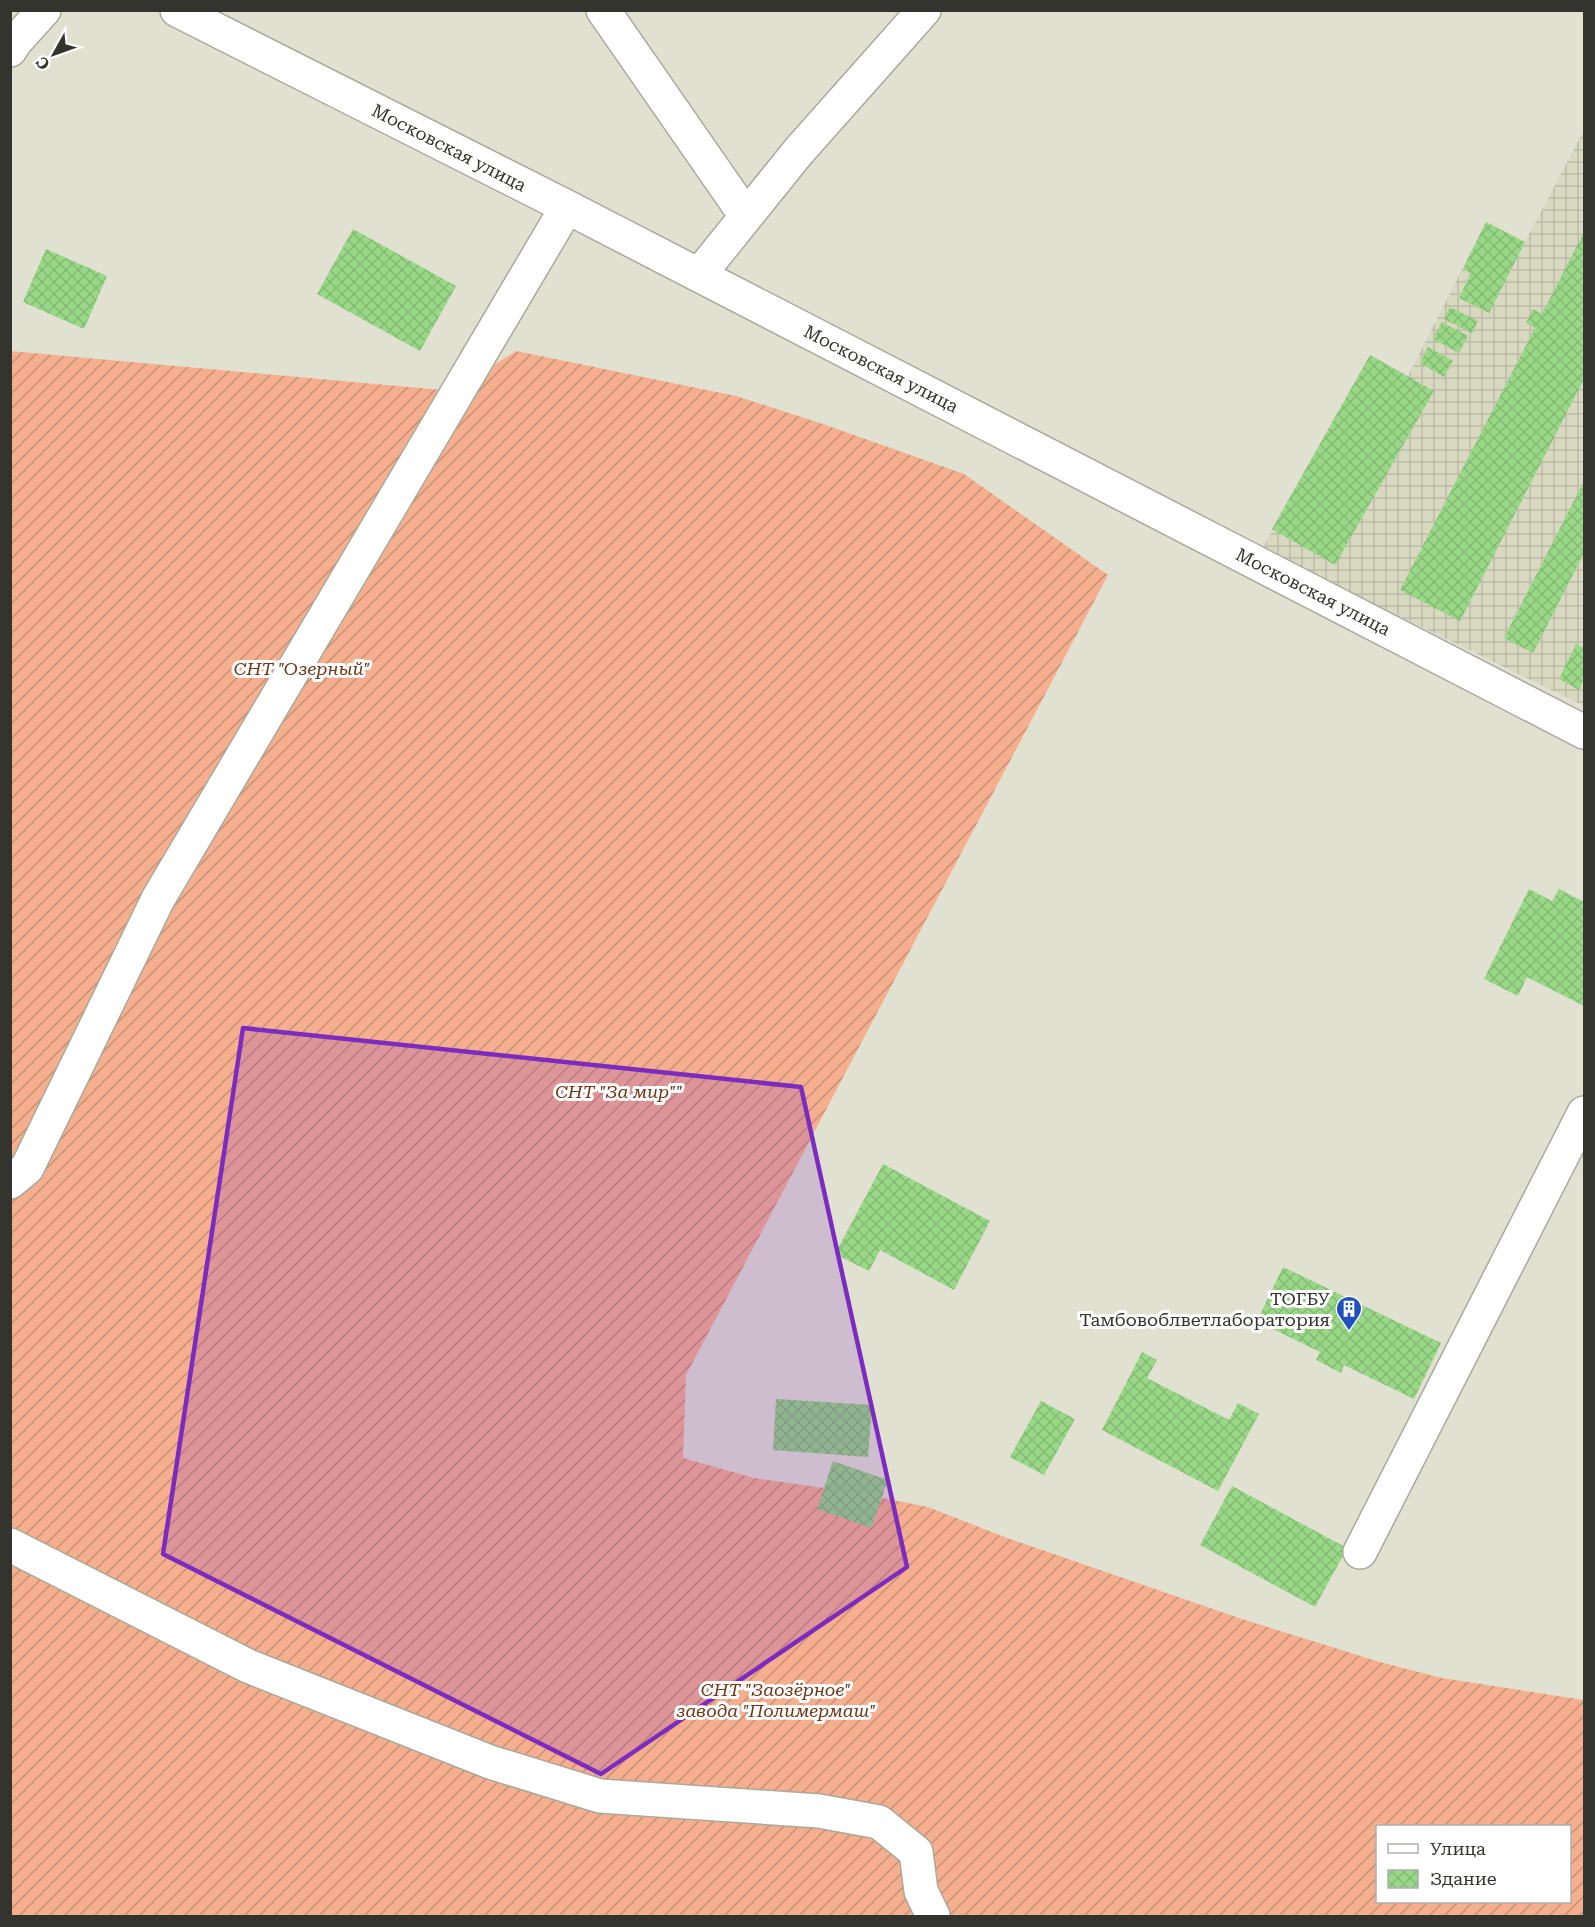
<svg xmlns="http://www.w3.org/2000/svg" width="1595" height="1927" font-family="'Roboto Serif',serif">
<defs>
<pattern id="industrial-grid" width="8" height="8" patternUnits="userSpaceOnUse" patternTransform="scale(1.5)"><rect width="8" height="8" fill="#d9d9c2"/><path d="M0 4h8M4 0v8" fill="none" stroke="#bbbba7"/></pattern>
<pattern id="garden-furrows" width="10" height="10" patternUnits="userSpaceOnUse" patternTransform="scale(1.5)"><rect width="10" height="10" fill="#f5af8e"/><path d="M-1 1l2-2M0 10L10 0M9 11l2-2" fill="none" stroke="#c78f74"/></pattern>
<pattern id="building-cross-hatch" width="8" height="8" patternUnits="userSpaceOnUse" patternTransform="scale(1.5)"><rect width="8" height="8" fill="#98d886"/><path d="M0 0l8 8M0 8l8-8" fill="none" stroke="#84ba74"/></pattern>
</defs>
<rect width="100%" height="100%" fill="#e1e1d2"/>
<path fill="url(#industrial-grid)" d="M1584 130V706L1262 549 1370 355 1408 376 1486 222 1525 242Z"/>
<path fill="url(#garden-furrows)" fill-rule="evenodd" d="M10 351 453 391 516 351 736 396 823 424 964 474 1108 575 686 1375 683 1458 754 1478 853 1492 928 1507 1007 1538 1242 1619 1380 1662 1442 1678 1584 1700V1916H11ZM1378 1826H1570V1902H1378Z"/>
<path fill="url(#building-cross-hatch)" d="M1486 222 1525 242 1489 313 1459 298 1471 273 1463 269Z
M353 229 456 286 420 351 317 294Z
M1584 232V379L1460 621 1400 590 1535 328 1526 323 1533 309 1542 314Z
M46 249 107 276 84 329 23 302Z
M1450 307 1478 321 1472 333 1444 319Z
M1442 322 1468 336 1459 353 1433 339Z
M1428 347 1453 361 1444 377 1420 363Z
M1370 355 1434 391 1335 565 1272 529Z
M1584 481V553L1533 653 1504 638Z
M1576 644 1584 648V681H1583L1579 690 1559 679Z
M1529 889 1552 901 1559 889 1584 902V1006L1527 977 1518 996 1484 979Z
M883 1164 990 1221 954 1290 880 1250 869 1271 835 1254Z
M1283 1267 1441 1343 1414 1399 1344 1365 1341 1373 1316 1360 1320 1352 1257 1321Z
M1142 1352 1157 1360 1147 1378 1229 1420 1238 1403 1259 1414 1218 1491 1102 1430Z
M776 1399 872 1405 868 1457 773 1450Z
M1041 1401 1075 1419 1044 1475 1010 1457Z
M833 1461 888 1480 871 1528 817 1509Z
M1232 1486 1347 1548 1315 1607 1200 1545Z"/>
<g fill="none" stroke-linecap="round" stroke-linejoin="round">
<defs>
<path id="minor" d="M177 10 567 207 1584 732
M603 10 746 216
M10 50 16 41 44 10
M699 275 798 152 924 10
M10 1182 27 1168 158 899 567 207
M10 1545 248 1666 490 1762 600 1796 819 1811 879 1822 916 1852 921 1891 933 1916
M1360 1552 1584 1113"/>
</defs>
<use href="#minor" stroke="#a9aa9b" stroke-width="36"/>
<use href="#minor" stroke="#fff" stroke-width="33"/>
</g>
<path fill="#7b2cbf" fill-opacity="0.2" stroke="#7b2cbf" stroke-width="4.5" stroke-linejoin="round" d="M243 1028 801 1087 907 1567 601 1774 163 1554Z"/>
<defs>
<symbol id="building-pin" viewBox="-11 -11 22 30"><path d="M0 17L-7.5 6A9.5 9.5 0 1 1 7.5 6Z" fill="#1e51be" stroke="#fff"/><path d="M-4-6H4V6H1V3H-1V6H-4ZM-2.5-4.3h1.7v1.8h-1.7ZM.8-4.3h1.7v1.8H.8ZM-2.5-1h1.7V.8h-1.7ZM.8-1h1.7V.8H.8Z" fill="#fff"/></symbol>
</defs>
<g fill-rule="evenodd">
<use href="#building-pin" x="1334" y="1294" width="30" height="40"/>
</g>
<g text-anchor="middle" stroke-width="6" stroke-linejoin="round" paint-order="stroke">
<g font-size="18" fill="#34342e" stroke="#fff">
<text transform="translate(449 148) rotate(27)" y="6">Московская улица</text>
<text transform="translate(881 369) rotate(27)" y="6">Московская улица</text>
<text transform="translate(1313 592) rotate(27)" y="6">Московская улица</text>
</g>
<g font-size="18" font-style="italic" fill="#723616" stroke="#fff">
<text x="302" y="675">СНТ "Озерный"</text>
<text x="619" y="1098">СНТ "За мир""</text>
<text x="776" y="1696">СНТ "Заозёрное"<tspan x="776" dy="21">завода "Полимермаш"</tspan></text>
</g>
<g font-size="18" fill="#34342e" stroke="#fff" text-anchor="end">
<text x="1330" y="1305">ТОГБУ<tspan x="1330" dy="21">Тамбовоблветлаборатория</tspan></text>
</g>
</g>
<rect width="1595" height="1927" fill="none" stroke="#34342e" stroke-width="24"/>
<rect x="1376" y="1825" width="195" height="78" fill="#ffffff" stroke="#aeaeab" stroke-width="1.5"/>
<rect x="1388" y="1844" width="30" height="9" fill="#ffffff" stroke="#aeaeab" stroke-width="1.5"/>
<text x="1430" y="1855" font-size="18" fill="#34342e">Улица</text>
<rect x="1388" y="1870" width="30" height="18" fill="url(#building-cross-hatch)" stroke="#aeaeab" stroke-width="1.5"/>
<text x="1430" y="1885" font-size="18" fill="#34342e">Здание</text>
<g transform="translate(54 54) rotate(230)" stroke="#ffffff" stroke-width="4.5" paint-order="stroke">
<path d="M0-4.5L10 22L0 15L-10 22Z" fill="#34342e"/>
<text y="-9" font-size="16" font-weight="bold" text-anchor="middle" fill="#34342e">С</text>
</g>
</svg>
